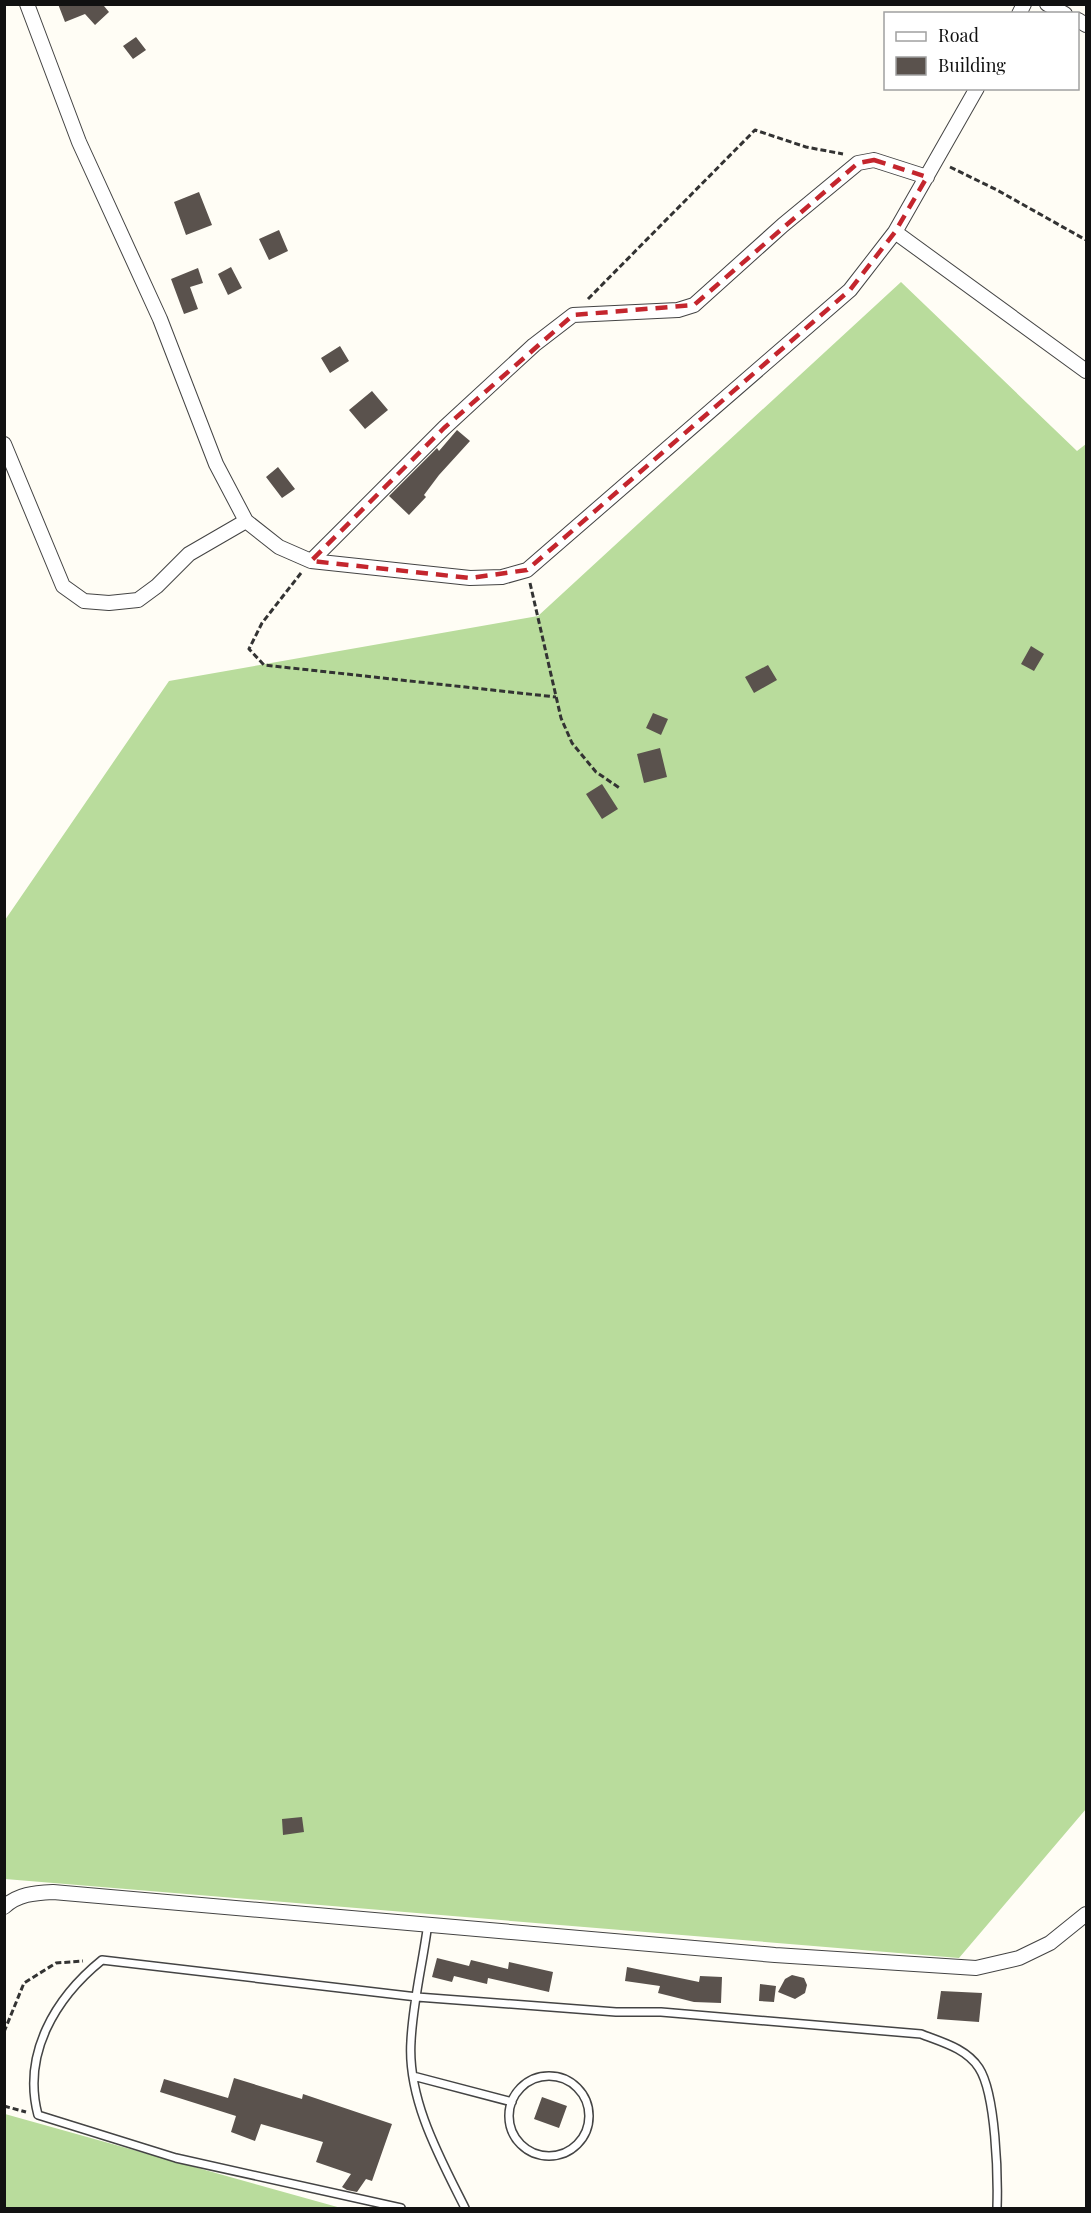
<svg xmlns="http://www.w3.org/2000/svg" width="1091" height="2213" font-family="'Playfair Display',serif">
<rect width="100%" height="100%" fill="#fffdf5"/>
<path fill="#b9dc9c" d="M901 282 1077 451 1086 444V1809L959 1958 5 1879V920L169 681 538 616Z
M4 2114H5L341 2208H5Z"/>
<path fill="#5a524d" d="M58 4H106L104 6 109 12 95 25 85 14 65 22Z
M136 37 146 50 133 59 123 46Z
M199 192 212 225 186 235 174 202Z
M279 230 288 251 269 260 259 239Z
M231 267 242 288 228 295 218 274Z
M198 268 203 283 190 287 198 309 184 314 171 279Z
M340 346 349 361 330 373 321 358Z
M372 391 388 410 365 429 349 410Z
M457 430 470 441 439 475 424 495 426 497 409 515 389 496 437 448 439 451Z
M278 467 295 489 282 498 266 477Z
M1031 646 1044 654 1034 671 1021 664Z
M768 665 777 680 754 693 745 677Z
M653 713 668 719 661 735 646 728Z
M660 748 667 777 644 783 637 754Z
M602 784 618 809 602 819 586 794Z
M302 1817 304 1832 283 1835 282 1819Z
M437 1958 469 1966 471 1960 508 1969 509 1962 553 1972 549 1992 488 1978 487 1984 454 1976 452 1982 432 1977Z
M627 1967 699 1982 700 1976 722 1977 721 2003 694 2002 658 1993 660 1986 625 1981Z
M792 1975 804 1978 807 1985 805 1993 795 1999 778 1992 785 1979Z
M760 1984 776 1986 774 2002 759 2001Z
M941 1991 982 1993 979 2022 937 2019Z
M234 2078 302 2099 303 2094 392 2124 372 2181 366 2179 357 2192 347 2190 342 2187 351 2174 316 2162 323 2142 261 2124 255 2141 231 2132 236 2116 160 2092 164 2079 228 2098Z
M542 2097 567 2106 559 2128 534 2119Z"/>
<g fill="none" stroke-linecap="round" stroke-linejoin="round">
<defs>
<path id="service" d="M428 1923C423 1962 413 2001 411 2041 407 2099 440 2158 465 2208
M509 2116a40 40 0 1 1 80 0a40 40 0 1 1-80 0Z
M413 2076 512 2102
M401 2208 176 2158 38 2115C22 2054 55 1998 102 1960L417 1997 616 2012H661L921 2034C941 2042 966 2048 979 2068 996 2094 998 2177 997 2208"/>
<path id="minor" d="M27 4 79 142 160 319 216 464 246 521 279 547 311 561
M1047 4 1065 14
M1019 14 1024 4
M1078 20 1086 25
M977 88 895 232 1086 371
M895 232 850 290 527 570 502 577 470 578 311 561 444 428 534 345 573 315 678 310 694 305 783 225 858 163 874 160 927 177
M4 444 63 586 84 601 109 603 138 600 157 586 189 554 246 521
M4 1907C18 1894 34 1893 53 1892L775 1955 976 1968 1019 1958 1050 1943 1086 1914"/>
</defs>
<use href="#service" stroke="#444" stroke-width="10"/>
<use href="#minor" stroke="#444" stroke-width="16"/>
<path stroke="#333" stroke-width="3" stroke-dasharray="6 3" stroke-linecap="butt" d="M950 167 997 190 1086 240
M588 299 755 130 806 147 843 154
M301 573 262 623 249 649 264 665 556 697
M530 583 561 718 572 743 596 772 621 789
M4 2032 24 1983 56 1963 83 1961
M4 2106 26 2112"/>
<use href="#service" stroke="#fff" stroke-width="7"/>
<use href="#minor" stroke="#fff" stroke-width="14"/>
</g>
<path fill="none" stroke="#c4262e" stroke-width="4.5" stroke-dasharray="12 8" stroke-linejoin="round" d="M874 160 927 177 895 232 850 290 527 570 470 578 311 561 444 428 573 315 694 305 858 163Z"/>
<rect width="1091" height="2213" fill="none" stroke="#111111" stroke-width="12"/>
<rect x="884" y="12" width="195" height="78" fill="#ffffff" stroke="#a0a0a0" stroke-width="1.5"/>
<rect x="896" y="32" width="30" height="9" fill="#ffffff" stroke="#a0a0a0" stroke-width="1.5"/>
<text x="938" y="42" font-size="18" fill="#111111">Road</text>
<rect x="896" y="57" width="30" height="18" fill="#5a524d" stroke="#a0a0a0" stroke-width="1.5"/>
<text x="938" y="72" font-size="18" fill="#111111">Building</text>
</svg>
